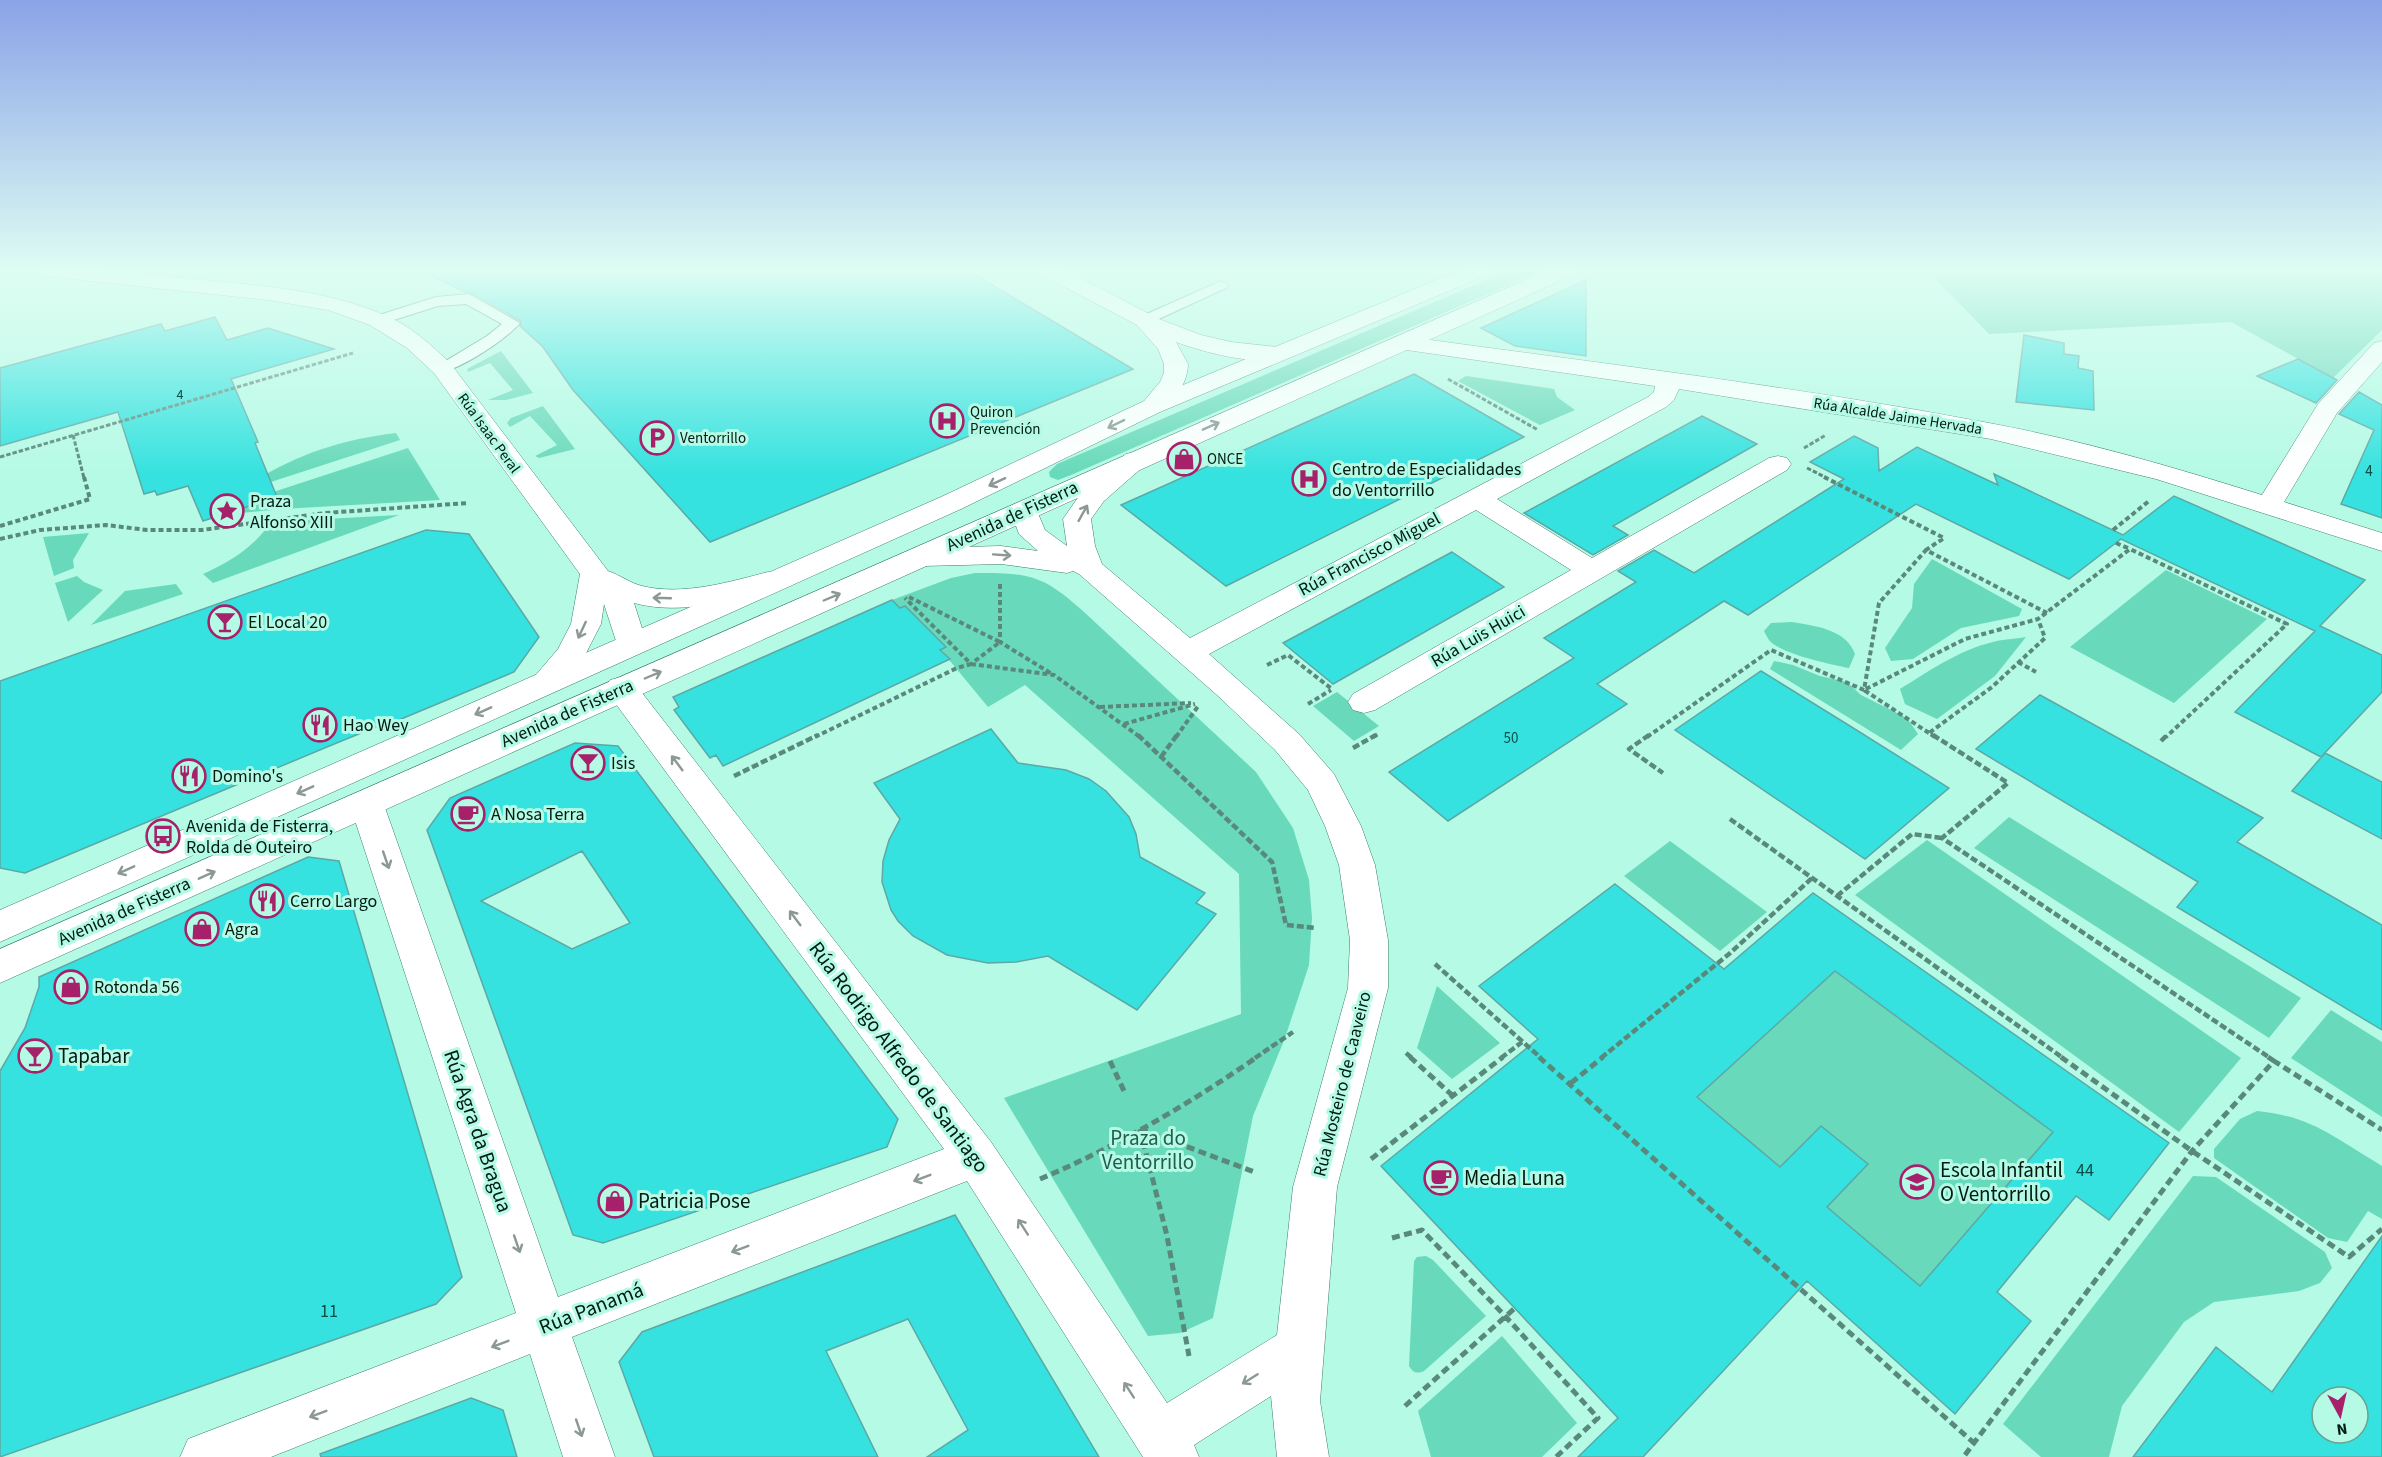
<svg xmlns="http://www.w3.org/2000/svg" width="2382" height="1457" font-family="'Source Sans 3',sans-serif">
<rect width="100%" height="100%" fill="#b5fae5"/>
<path fill="#68d9ba" d="M1509 270H1543L1071 475 1058 480 1050 477 1049 472 1057 464Z
M1927 270H2382V330L2333 378 2231 322 1989 334Z
M501 351 533 393 506 400H488L513 390 490 363 468 372 467 369Z
M1466 376 1554 389 1557 397 1575 410 1540 425 1458 381Z
M543 406 575 449 539 458 535 456 557 445 530 416 510 427 507 423 511 418Z
M396 433 400 440 237 493C286 458 336 440 396 433Z
M408 448 440 500 282 509 221 515 218 510Z
M399 515 213 583 203 574C231 561 253 548 271 522Z
M89 533 73 560 74 568 54 576 43 537Z
M1932 559 2022 609 2019 616 1961 628 1913 659 1891 661 1885 648 1912 608 1914 584Z
M2166 570 2267 619 2174 703 2070 647Z
M975 573C1029 573 1042 574 1083 611L1256 772 1293 828 1309 880 1312 918 1309 965 1285 1038 1253 1116 1213 1318 1180 1333 1148 1336 1004 1098 1241 1014 1239 874 1025 685 988 707 941 650 945 647 905 606 900 608 892 600 951 578Z
M77 576 84 582 103 590 68 622 55 583Z
M176 584 183 594 91 625 125 591Z
M1792 622C1815 626 1846 629 1855 654L1849 668C1830 664 1787 655 1772 643 1769 641 1766 635 1764 631L1771 623Z
M2026 637 1995 676 1937 719 1905 704 1900 689C1929 671 1959 650 1993 642 2003 639 2015 639 2026 637Z
M1774 661 1793 665 1820 676 1847 682 1861 695 1907 718 1918 734 1901 750 1770 669Z
M1337 692 1379 726 1354 741 1313 706Z
M2009 817 2301 998 2269 1038 1974 848Z
M1927 840 2241 1058 2179 1132 1855 895Z
M1670 841 1767 912 1720 951 1624 876Z
M1835 971 2053 1132 1920 1286 1697 1097Z
M1437 986 1500 1043 1452 1079 1417 1048Z
M2331 1010 2382 1042V1117L2291 1058Z
M2257 1111C2312 1116 2336 1139 2382 1166V1219L2368 1211 2347 1242 2328 1238 2214 1158V1149L2240 1119Z
M2193 1176 2216 1177 2325 1252 2332 1268 2320 1283 2299 1291 2214 1302 2184 1322 2122 1406 2109 1457H2041L2003 1424Z
M1426 1256 1433 1260 1486 1316 1424 1371C1417 1374 1413 1373 1409 1366L1414 1261 1417 1257Z
M1502 1336 1577 1423 1542 1457H1431L1418 1411Z"/>
<path fill="#35e2df" stroke="#5da8a6" stroke-width="1.5" fill-rule="evenodd" d="M420 270H967L1133 369 710 542 573 390 543 347 520 326 521 321 470 292H465Z
M1586 280V356L1515 346 1481 328Z
M215 317 227 340 268 328 334 349 231 379 258 442 255 443 277 497 203 521 188 486 157 495 155 491 144 494 118 412 0 446V368L161 324 165 331Z
M2024 335 2064 343V354L2079 356 2078 368 2093 371 2094 410 2016 402Z
M2298 359 2337 380 2316 403 2257 376Z
M1414 374 1524 437 1226 586 1121 505Z
M2359 392 2382 405V518L2341 504 2374 430 2339 414Z
M1702 416 1757 444 1613 526 1628 535 1593 555 1524 513Z
M1854 436 1878 448 1879 471 1917 447 1998 485 1994 474 2123 535 2174 496 2365 580 2320 626 2382 655V692L2321 757 2235 712 2315 631 2121 539 2069 579 1916 504 1748 615 1724 601 1597 684 1627 704 1448 821 1389 772 1574 658 1544 638 1636 582 1618 571 1654 550 1694 573 1844 479 1810 462Z
M426 530 469 534 539 637 514 672 382 727 381 725 339 742 25 873 0 868V681Z
M1452 552 1504 587 1333 684 1283 643Z
M892 600 900 608 905 606 946 647 940 650 950 659 723 766 716 755 710 758 674 710 679 707 673 697Z
M1761 671 1850 726 1949 788 1865 859 1675 730Z
M2040 695 2263 818 2237 842 2382 925V1030L2177 907 2198 882 1976 749Z
M991 729 1018 763 1066 770 1089 779 1106 791 1129 817 1136 834 1140 857 1205 893 1196 903 1216 914 1137 1010 1048 956 1016 962 988 963 947 955 913 936 898 921 891 910 882 882 883 861 889 840 900 819 874 783Z
M575 743 618 746 898 1119 887 1147 603 1243 573 1235 427 830 450 798ZM582 851 630 923 572 949 481 901Z
M2325 753 2382 782V839L2292 791Z
M308 857 339 861 462 1277 436 1304 0 1457V1071L25 1028 39 987V977Z
M1615 884 1724 969 1813 893 2169 1143 2109 1220 2076 1196 1997 1292 2031 1321 1955 1414 1807 1281 1643 1457H1578L1618 1418 1381 1166 1538 1039 1479 986ZM1835 971 2053 1132 1920 1286 1827 1207 1868 1164 1821 1126 1780 1167 1697 1097Z
M955 1215 1099 1457H927L968 1430 908 1319 826 1351 878 1457H654L619 1362 642 1332Z
M2382 1236V1457H2133L2216 1347 2272 1392ZM2322 1397H2358V1433H2322Z
M471 1398 503 1410 517 1457H321L320 1454Z"/>
<g fill="none" stroke-linecap="round" stroke-linejoin="round">
<defs>
<path id="service" d="M1221 281 1228 285 1226 288 1150 323H1140L1137 320 1140 317Z
M469 294 520 323C509 337 453 376 436 371L434 368 487 336 502 324 466 304 438 306 378 325 370 320 373 317 436 297Z"/>
<path id="minor" d="M33 270C82 265 134 273 183 278 251 285 322 288 384 315 410 325 431 345 450 363L608 571C620 575 630 583 642 586 683 596 729 582 768 572L778 574 783 581 778 588C732 600 682 616 634 603L647 644 643 651 632 654 621 651 617 644 604 604 601 624 582 661 556 691 545 694 534 691 529 683 558 649 571 624 580 574 434 373 407 348 370 325 328 310 268 300 44 276 36 275Z
M1040 270H1065L1159 319 1201 335 1231 342 1287 348 1291 353 1287 358C1256 366 1206 353 1176 342L1188 364C1188 386 1166 418 1142 412L1139 407 1160 382 1164 373V364L1158 349 1137 325 1042 275Z
M1401 336C1597 363 1795 386 1989 423 2081 440 2173 467 2262 495L2318 404 2374 343 2382 341V362L2337 413 2284 502 2382 533V551L2156 479 1991 439 1679 389 1674 400 1666 407 1497 499 1592 558 1769 458 1778 456 1787 458 1791 464 1787 470 1375 710 1364 713 1353 710 1348 702 1353 694 1571 570 1476 510 1209 654 1299 734 1334 774 1361 826 1375 865 1388 940V988L1337 1187 1320 1401 1329 1457H1277L1271 1396 1194 1445 1199 1457H1143L967 1181 572 1337 615 1457H563L530 1354 271 1457H180L188 1439 516 1313 350 805 355 796 367 792 379 796 384 805 558 1297 944 1149 610 696 605 688 610 680 621 677 632 680 991 1142 1167 1403 1277 1335 1293 1187 1348 988 1350 940 1339 865 1325 826 1308 790 1275 750 1217 695 1079 574 1073 571 1067 573 1001 564 923 566 913 563 909 557 913 551 923 548 1001 546 1038 551 1019 534 1010 510 1014 504 1024 502 1034 504 1045 530 1067 546 1063 519 1084 489 1126 454 1135 452 1144 454 1148 460 1144 466 1104 501 1091 519 1095 546 1102 564 1190 638 1648 397 1654 392 1655 386 1393 348 1389 343 1393 338Z"/>
<path id="secondary" d="M1461 270H1490L1487 275 1160 412 961 509 0 942V910L941 497 1142 402Z
M1548 270H1576L1573 275 0 983V949Z"/>
</defs>
<use href="#service" stroke="#3c7f6d" stroke-width="2"/>
<use href="#minor" stroke="#3c7f6d" stroke-width="1"/>
<use href="#secondary" stroke="#3c7f6d" stroke-width="1"/>
<path stroke="#59897b" stroke-width="3" stroke-dasharray="4.5 2" stroke-linecap="butt" d="M1448 379 1538 430
M73 435 84 478
M1804 448 1826 435
M0 457 353 353
M1807 468 1827 478"/>
<path stroke="#59897b" stroke-width="4" stroke-dasharray="5 3" stroke-linecap="butt" d="M1824 477 1944 538 1926 550 2047 613
M0 526 90 499 84 477
M2113 530 2149 501
M0 539 40 530 106 525 147 530H202L325 513 468 503
M2116 543 2130 549
M1000 584V642L1052 674
M909 597 1000 642 971 664
M2018 662 2036 672
M971 664 1054 675 1140 737
M1267 665 1288 655 1332 689
M1308 704 1331 690
M1100 707 1191 703
M1124 724 1195 704
M1929 733 1864 690 1965 639 2038 619 2130 549 2287 624 2166 737
M815 737 957 668 971 664 905 598
M1176 737 1199 705
M1373 737 1378 734
M1647 737 1771 650 1864 690 1879 603 1926 550
M1935 737 1929 733 1992 687 2045 638 2038 619"/>
<path stroke="#59897b" stroke-width="4.5" stroke-dasharray="7 3" stroke-linecap="butt" d="M1138 735 1272 862 1286 925 1316 928
M1649 735 1629 749 1663 773
M1933 735 2008 783 1942 838 2270 1058
M2161 741 2167 735
M1353 748 1376 735
M1161 757 1177 735
M734 776 818 735
M1730 819 2063 1058
M1837 896 1912 834 1942 838
M1435 964 1541 1058
M1406 1053 1412 1058
M1255 1058 1293 1032
M1501 1058 1522 1042
M1601 1058 1729 954 1812 878"/>
<path stroke="#59897b" stroke-width="5" stroke-dasharray="8 4.5" stroke-linecap="butt" d="M1410 1057 1453 1096
M1539 1057 1974 1443
M2061 1057 2192 1151 2349 1257 2382 1229
M2268 1057 2274 1061
M1110 1061 1124 1091
M1571 1083 1603 1057
M1140 1129 1167 1236 1189 1356
M1140 1129 1257 1173
M1371 1159 1503 1057
M1040 1179C1116 1147 1189 1104 1257 1057
M1392 1238 1422 1230 1506 1317 1598 1418 1556 1457
M1405 1406 1515 1308
M1965 1455 2192 1151 2274 1061 2382 1130"/>
<use href="#service" fill="#fff" fill-rule="evenodd"/>
<use href="#minor" fill="#fff" fill-rule="evenodd"/>
<use href="#secondary" fill="#fff" fill-rule="evenodd"/>
</g>
<defs><path id="oneway-shaft" d="M-6 0H5M1.5-3L5.5 0L1.5 3" fill="none" stroke-width="1.6" stroke-linecap="round" stroke-linejoin="round" transform="scale(1.5)"/></defs>
<g stroke="#8c9895">
<use href="#oneway-shaft" transform="translate(1116 424) rotate(154)"/>
<use href="#oneway-shaft" transform="translate(1211 426) rotate(-24)"/>
<use href="#oneway-shaft" transform="translate(997 482) rotate(155)"/>
<use href="#oneway-shaft" transform="translate(1083 513) rotate(-61)"/>
<use href="#oneway-shaft" transform="translate(1002 555) rotate(4)"/>
<use href="#oneway-shaft" transform="translate(832 597) rotate(-23)"/>
<use href="#oneway-shaft" transform="translate(662 598) rotate(-178)"/>
<use href="#oneway-shaft" transform="translate(582 630) rotate(115)"/>
<use href="#oneway-shaft" transform="translate(653 675) rotate(-23)"/>
<use href="#oneway-shaft" transform="translate(483 711) rotate(156)"/>
<use href="#oneway-shaft" transform="translate(677 763) rotate(-127)"/>
<use href="#oneway-shaft" transform="translate(305 790) rotate(156)"/>
<use href="#oneway-shaft" transform="translate(386 860) rotate(71)"/>
<use href="#oneway-shaft" transform="translate(126 870) rotate(156)"/>
<use href="#oneway-shaft" transform="translate(207 875) rotate(-24)"/>
<use href="#oneway-shaft" transform="translate(795 918) rotate(-127)"/>
<use href="#oneway-shaft" transform="translate(922 1178) rotate(159)"/>
<use href="#oneway-shaft" transform="translate(1023 1227) rotate(-123)"/>
<use href="#oneway-shaft" transform="translate(517 1244) rotate(71)"/>
<use href="#oneway-shaft" transform="translate(740 1249) rotate(159)"/>
<use href="#oneway-shaft" transform="translate(500 1344) rotate(159)"/>
<use href="#oneway-shaft" transform="translate(1250 1379) rotate(148)"/>
<use href="#oneway-shaft" transform="translate(1129 1390) rotate(-123)"/>
<use href="#oneway-shaft" transform="translate(318 1414) rotate(159)"/>
<use href="#oneway-shaft" transform="translate(579 1428) rotate(71)"/>
</g>
<linearGradient id="sky" x2="0" y2="1"><stop stop-color="#8aa3e7"/><stop offset="0.57" stop-color="#defdf3"/><stop offset="1" stop-color="#defdf3" stop-opacity="0"/></linearGradient>
<rect width="2382" height="474" fill="url(#sky)"/>
<defs>
<symbol id="hospital-ring" viewBox="-11 -11 22 22"><circle r="9.5" fill="#b5fae5" stroke="#a7216a" stroke-width="1.5"/><path d="M-5-5h3v3.5h4V-5h3V5h-3V1.5h-4V5h-3Z" fill="#a7216a"/></symbol>
<symbol id="parking-ring" viewBox="-11 -11 22 22"><circle r="9.5" fill="#b5fae5" stroke="#a7216a" stroke-width="1.5"/><path d="M-3.5-5.5H1a3.5 3.5 0 0 1 0 7H-1V5.5H-3.5ZM-1-3.4V-.6H.8a1.4 1.4 0 0 0 0-2.8Z" fill="#a7216a"/></symbol>
<symbol id="shop-ring" viewBox="-11 -11 22 22"><circle r="9.5" fill="#b5fae5" stroke="#a7216a" stroke-width="1.5"/><path d="M-5-2.5h2.3a2.7 3.5 0 0 1 5.4 0H5L5.5 6h-11ZM-1.5-2.5h3a1.5 2.3 0 0 0-3 0Z" fill="#a7216a"/></symbol>
<symbol id="sight-ring" viewBox="-11 -11 22 22"><circle r="9.5" fill="#b5fae5" stroke="#a7216a" stroke-width="1.5"/><path d="M0-6L1.8-2.2L6-1.7L2.9 1.2L3.7 5.4L0 3.3L-3.7 5.4L-2.9 1.2L-6-1.7L-1.8-2.2Z" fill="#a7216a"/></symbol>
<symbol id="bar-ring" viewBox="-11 -11 22 22"><circle r="9.5" fill="#b5fae5" stroke="#a7216a" stroke-width="1.5"/><path d="M-6-5H6L.8 .8V4.5H3.5V6h-7V4.5H-.8V.8Z" fill="#a7216a"/></symbol>
<symbol id="restaurant-ring" viewBox="-11 -11 22 22"><circle r="9.5" fill="#b5fae5" stroke="#a7216a" stroke-width="1.5"/><path d="M-5-6h1v4h1v-4h1v4h1v-4h1v5L-1.5 .5V6h-2V.5L-5-1ZM5-6V6H3V1.5H1.5Q1.5-4 5-6Z" fill="#a7216a"/></symbol>
<symbol id="cafe-ring" viewBox="-11 -11 22 22"><circle r="9.5" fill="#b5fae5" stroke="#a7216a" stroke-width="1.5"/><path d="M-5.5-4.5H6V0H3Q3 3.5 0 3.5H-2.5Q-5.5 3.5-5.5 0ZM3-3.2v2h1.7v-2ZM-6 4.5H4V6H-6Z" fill="#a7216a"/></symbol>
<symbol id="bus-ring" viewBox="-11 -11 22 22"><circle r="9.5" fill="#b5fae5" stroke="#a7216a" stroke-width="1.5"/><path d="M-5-6H5V4H4V6H2V4H-2V6H-4V4H-5ZM-3.5-4V0h7V-4ZM-3.5 1.2v1.5H-2V1.2ZM2 1.2v1.5H3.5V1.2Z" fill="#a7216a"/></symbol>
<symbol id="school-ring" viewBox="-11 -11 22 22"><circle r="9.5" fill="#b5fae5" stroke="#a7216a" stroke-width="1.5"/><path d="M0-5L7-2L0 1L-7-2ZM-4 1L0 2.5L4 1V4Q0 6-4 4Z" fill="#a7216a"/></symbol>
</defs>
<g fill-rule="evenodd">
<use href="#hospital-ring" x="928" y="402" width="38" height="38"/>
<use href="#parking-ring" x="638" y="419" width="38" height="38"/>
<use href="#shop-ring" x="1165" y="440" width="38" height="38"/>
<use href="#hospital-ring" x="1290" y="460" width="38" height="38"/>
<use href="#sight-ring" x="208" y="492" width="38" height="38"/>
<use href="#bar-ring" x="206" y="603" width="38" height="38"/>
<use href="#restaurant-ring" x="301" y="706" width="38" height="38"/>
<use href="#bar-ring" x="569" y="744" width="38" height="38"/>
<use href="#restaurant-ring" x="170" y="757" width="38" height="38"/>
<use href="#cafe-ring" x="449" y="795" width="38" height="38"/>
<use href="#bus-ring" x="144" y="817" width="38" height="38"/>
<use href="#restaurant-ring" x="248" y="882" width="38" height="38"/>
<use href="#shop-ring" x="183" y="910" width="38" height="38"/>
<use href="#shop-ring" x="52" y="968" width="38" height="38"/>
<use href="#bar-ring" x="16" y="1037" width="38" height="38"/>
<use href="#cafe-ring" x="1422" y="1159" width="38" height="38"/>
<use href="#school-ring" x="1898" y="1163" width="38" height="38"/>
<use href="#shop-ring" x="596" y="1182" width="38" height="38"/>
</g>
<g text-anchor="middle" stroke-width="6" stroke-linejoin="round" paint-order="stroke">
<g font-size="14" fill="#0d4d47">
<text x="180" y="399">4</text>
</g>
<g font-size="15" fill="#001b14" stroke="#b5fae5" text-anchor="start">
<text x="970" y="417">Quiron<tspan x="970" dy="17">Prevención</tspan></text>
<text x="680" y="443">Ventorrillo</text>
<text x="1207" y="464">ONCE</text>
</g>
<g font-size="15" fill="#001b14" stroke="#b5fae5">
<text transform="translate(1898 416) rotate(9)" y="5">Rúa Alcalde Jaime Hervada</text>
<text transform="translate(489 433) rotate(54)" y="5">Rúa Isaac Peral</text>
</g>
<g font-size="15" fill="#0d4d47">
<text x="2369" y="476">4</text>
<text x="1511" y="743">50</text>
</g>
<g font-size="18" fill="#001b14" stroke="#b5fae5" text-anchor="start">
<text x="1332" y="475">Centro de Especialidades<tspan x="1332" dy="21">do Ventorrillo</tspan></text>
<text x="250" y="507">Praza<tspan x="250" dy="21">Alfonso XIII</tspan></text>
<text x="248" y="628">El Local 20</text>
<text x="343" y="731">Hao Wey</text>
<text x="611" y="769">Isis</text>
<text x="212" y="782">Domino's</text>
<text x="491" y="820">A Nosa Terra</text>
<text x="186" y="832">Avenida de Fisterra,<tspan x="186" dy="21">Rolda de Outeiro</tspan></text>
<text x="290" y="907">Cerro Largo</text>
<text x="225" y="935">Agra</text>
<text x="94" y="993">Rotonda 56</text>
</g>
<g font-size="18" fill="#001b14" stroke="#b5fae5">
<text transform="translate(1012 516) rotate(-25)" y="6">Avenida de Fisterra</text>
<text transform="translate(1369 554) rotate(-28)" y="6">Rúa Francisco Miguel</text>
<text transform="translate(1478 636) rotate(-30)" y="6">Rúa Luis Huici</text>
<text transform="translate(567 713) rotate(-24)" y="6">Avenida de Fisterra</text>
<text transform="translate(124 911) rotate(-24)" y="6">Avenida de Fisterra</text>
<text transform="translate(1342 1084) rotate(-76)" y="6">Rúa Mosteiro de Caaveiro</text>
</g>
<g font-size="18" fill="#0d4d47">
<text x="2085" y="1176">44</text>
<text x="329" y="1317">11</text>
</g>
<g font-size="21" fill="#001b14" stroke="#b5fae5" text-anchor="start">
<text x="58" y="1063">Tapabar</text>
<text x="1940" y="1177">Escola Infantil<tspan x="1940" dy="24">O Ventorrillo</tspan></text>
<text x="1464" y="1185">Media Luna</text>
<text x="638" y="1208">Patricia Pose</text>
</g>
<g font-size="21" fill="#001b14" stroke="#b5fae5">
<text transform="translate(899 1057) rotate(53)" y="7">Rúa Rodrigo Alfredo de Santiago</text>
<text transform="translate(478 1131) rotate(71)" y="7">Rúa Agra da Bragua</text>
<text transform="translate(591 1308) rotate(-21)" y="7">Rúa Panamá</text>
</g>
<g font-size="21" fill="#235d4d" stroke="#b5fae5">
<text x="1148" y="1145">Praza do<tspan x="1148" dy="24">Ventorrillo</tspan></text>
</g>
</g>
<g transform="translate(2340 1415) rotate(172)"><circle r="28" fill="#b5fae5" stroke="#6da191" stroke-width="1.5"/>
<path d="M0-4.5L10 22L0 15L-10 22Z" fill="#a7216a"/>
<text y="-9" font-size="16" font-weight="bold" text-anchor="middle" fill="#001b14">N</text>
</g>
</svg>
